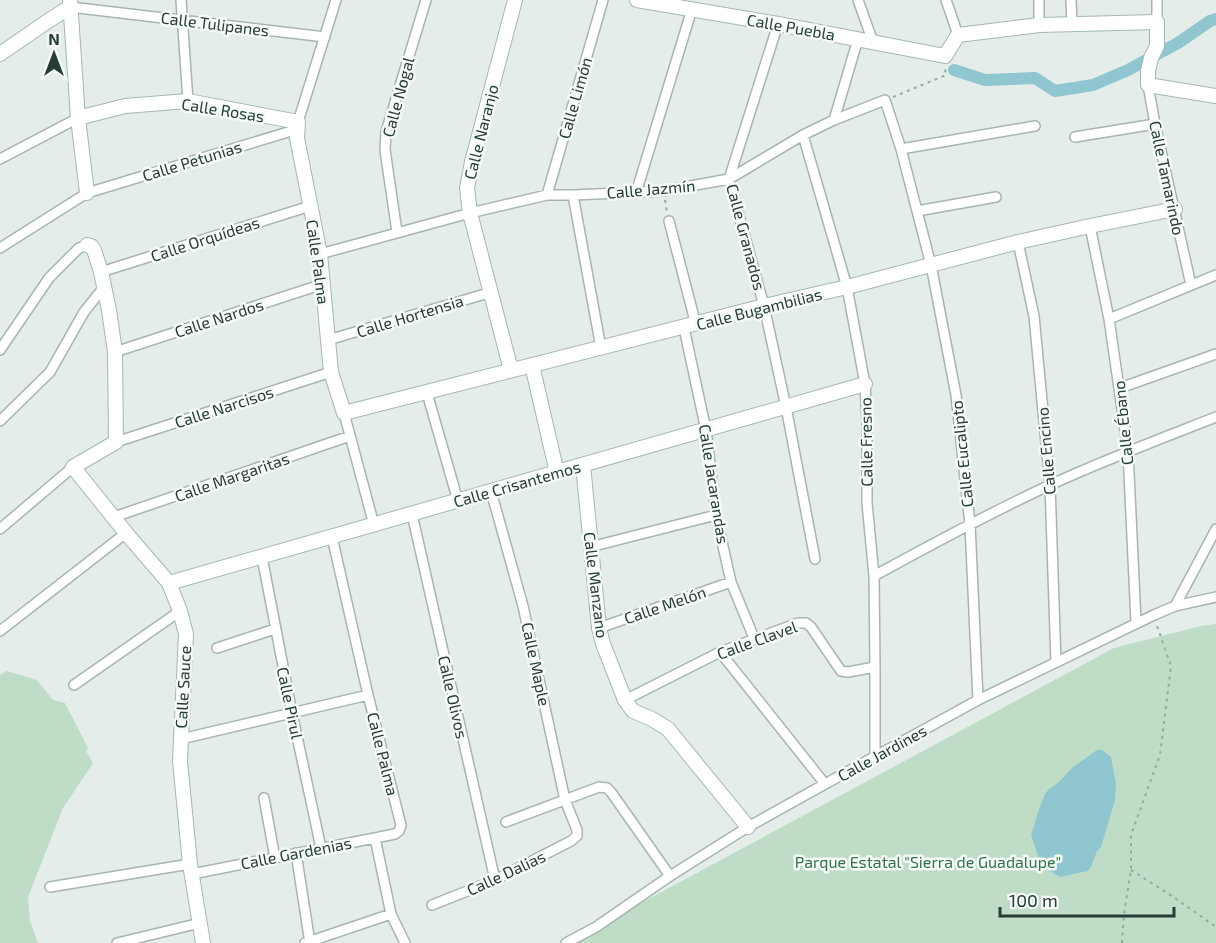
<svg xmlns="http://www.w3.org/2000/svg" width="1216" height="943" font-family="'Exo 2',sans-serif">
<rect width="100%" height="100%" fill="#e4ede9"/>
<path fill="#bfddc6" d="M1216 624V943H567L1114 648 1201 626Z
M7 671 37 680 53 700 65 703 88 748 86 751 93 763 63 808 28 897 30 921 38 943H0V675Z"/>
<path fill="#90c6cf" d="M1097 750H1102L1111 757 1116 784 1115 800 1101 847 1097 851 1091 867 1087 871 1061 877 1056 875 1047 869 1038 856 1031 835 1039 809 1045 794 1049 789 1058 783 1073 767Z"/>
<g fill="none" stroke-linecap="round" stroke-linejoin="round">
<path stroke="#90c6cf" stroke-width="12" d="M954 70 985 80 1035 78 1055 91 1093 85 1128 70 1178 43 1210 21 1216 19"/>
<defs>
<path id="street" d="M181 0 188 101
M858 0 873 42
M946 0 958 35
M1039 0V25
M1071 0 1072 24
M1157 0V22
M70 7 325 37
M778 24 729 179 764 306 786 407 815 559
M1148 85 1155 124 1191 285
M834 120 858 39
M298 122 336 0
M803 135 847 287 865 384 867 421V503L874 576 875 667V757
M1075 137 1155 124
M901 149 1035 126
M0 159 78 118
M636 193 692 9
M547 195 603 0
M573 195 601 348
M917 211 996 197
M669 221 696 325
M1090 226 1109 319 1128 451 1136 622
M397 232 385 150 386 132 426 0
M1018 242 1034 316 1050 485 1056 662
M0 248 87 193 298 129
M320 254 470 213 547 195H573L663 191 729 179 803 135 834 120 885 100 901 149 931 265 956 395 970 524 978 700
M101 272 310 206
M1109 319 1216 275
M684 328 706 430 716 515 731 582 754 638
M328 340 492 292
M0 350 49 278 79 248 87 245
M115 352 323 284
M1120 388 1216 354
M427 393 458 501
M344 413 374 525
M0 421 50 372 84 312 104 287
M116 442 331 372
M412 514 495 880
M114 517 350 436
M0 529 73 467
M590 547 716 515
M262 557 292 713 321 848
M874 576C932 544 990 513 1050 485 1104 460 1160 439 1216 417
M1175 606 1216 529
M599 628 731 582
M0 631 126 533
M217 648 275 629
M720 652 825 784
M74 685 180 611
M625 700 720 652 798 623H806L811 627 841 671 848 672 875 667
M181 739 368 695
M264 798 275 858
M506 822 599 787 607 788 611 792 670 876
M375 838 391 914 405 943
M296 853 310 943
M192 874 395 834 399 831 401 825 368 695 332 537
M50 887 190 864
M432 905 495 880 571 841 577 836V830L565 800 523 606 491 491
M117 943 200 923
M305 943 391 914
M566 943 596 927 670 876 748 827 825 784 978 700 1154 615 1175 606 1216 597"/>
<path id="secondary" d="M70 0 78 118 87 193
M637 0 778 24 945 56 958 35 1039 25 1157 22V46L1151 58 1148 71V85L1216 96
M0 54 48 21 70 7
M78 118 125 106 188 101 298 122 297 138 320 254 331 372 344 413 764 306 847 287 1018 242 1090 226 1175 209
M87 245 91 246 94 250 101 272 109 310 115 352 116 442 73 467 126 533 169 583 180 611 186 634 180 761 190 864 203 943
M532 365 557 473
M511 370 470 213 467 188 472 162 515 0
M583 465 599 628 603 644 625 700 633 711 652 719 668 729 748 827
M169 583 865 384"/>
</defs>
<use href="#street" stroke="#a7b5b0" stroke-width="12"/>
<use href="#secondary" stroke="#a3b8b1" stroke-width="16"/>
<path stroke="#86afa2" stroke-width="2" stroke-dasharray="3 4.5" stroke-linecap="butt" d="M893 97 946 75 945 69
M665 200 667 212
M1131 870 1172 896 1216 927
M1122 943 1124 914 1131 870V835L1160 755 1171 666 1156 623"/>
<use href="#street" stroke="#fff" stroke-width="9"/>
<use href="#secondary" stroke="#fff" stroke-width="14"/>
</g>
<g text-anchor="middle" stroke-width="5" stroke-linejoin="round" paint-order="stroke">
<g font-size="16" fill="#243e37" stroke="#f5faf7">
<text transform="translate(215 24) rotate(7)" y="6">Calle Tulipanes</text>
<text transform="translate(791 27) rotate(10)" y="6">Calle Puebla</text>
<text transform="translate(398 97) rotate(-75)" y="6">Calle Nogal</text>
<text transform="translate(575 98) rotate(-74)" y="6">Calle Limón</text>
<text transform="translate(223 110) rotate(9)" y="6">Calle Rosas</text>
<text transform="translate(481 132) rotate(-76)" y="6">Calle Naranjo</text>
<text transform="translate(192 161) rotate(-17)" y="6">Calle Petunias</text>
<text transform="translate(1167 178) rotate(78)" y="6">Calle Tamarindo</text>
<text transform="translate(651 189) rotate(-5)" y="6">Calle Jazmín</text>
<text transform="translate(746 237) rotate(75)" y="6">Calle Granados</text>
<text transform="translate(205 239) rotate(-18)" y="6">Calle Orquídeas</text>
<text transform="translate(318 262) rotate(82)" y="6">Calle Palma</text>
<text transform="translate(759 309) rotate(-14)" y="6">Calle Bugambilias</text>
<text transform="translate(410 316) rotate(-17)" y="6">Calle Hortensia</text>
<text transform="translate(219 318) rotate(-18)" y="6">Calle Nardos</text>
<text transform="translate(224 407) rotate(-18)" y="6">Calle Narcisos</text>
<text transform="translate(1123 423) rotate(-96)" y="6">Calle Ébano</text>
<text transform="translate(866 442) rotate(-91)" y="6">Calle Fresno</text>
<text transform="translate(1046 451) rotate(-95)" y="6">Calle Encino</text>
<text transform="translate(962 454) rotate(-96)" y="6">Calle Eucalipto</text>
<text transform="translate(232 477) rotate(-19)" y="6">Calle Margaritas</text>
<text transform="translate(517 484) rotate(-16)" y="6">Calle Crisantemos</text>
<text transform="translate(714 484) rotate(81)" y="6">Calle Jacarandas</text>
<text transform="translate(596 585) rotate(83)" y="6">Calle Manzano</text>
<text transform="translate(665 605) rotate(-19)" y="6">Calle Melón</text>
<text transform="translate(757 640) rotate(-20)" y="6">Calle Clavel</text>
<text transform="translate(536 664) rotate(78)" y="6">Calle Maple</text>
<text transform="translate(183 687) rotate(-87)" y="6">Calle Sauce</text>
<text transform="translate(453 697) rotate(77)" y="6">Calle Olivos</text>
<text transform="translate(290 703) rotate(78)" y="6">Calle Pirul</text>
<text transform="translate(882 753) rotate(-29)" y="6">Calle Jardines</text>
<text transform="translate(383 754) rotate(76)" y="6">Calle Palma</text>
<text transform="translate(296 853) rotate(-11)" y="6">Calle Gardenias</text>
<text transform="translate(506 873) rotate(-25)" y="6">Calle Dalias</text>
</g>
<g font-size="16" fill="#307349" stroke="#f5faf7">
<text x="928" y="868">Parque Estatal "Sierra de Guadalupe"</text>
</g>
</g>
<g transform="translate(54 54)" stroke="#f5faf7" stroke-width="4.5" paint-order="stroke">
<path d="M0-4.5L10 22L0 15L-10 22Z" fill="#243e37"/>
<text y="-9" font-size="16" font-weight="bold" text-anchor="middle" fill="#243e37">N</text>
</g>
<path d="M1000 907v9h174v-9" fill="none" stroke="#243e37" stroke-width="3"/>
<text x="1009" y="907" font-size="18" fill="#243e37" stroke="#f5faf7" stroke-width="4.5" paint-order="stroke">100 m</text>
</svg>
